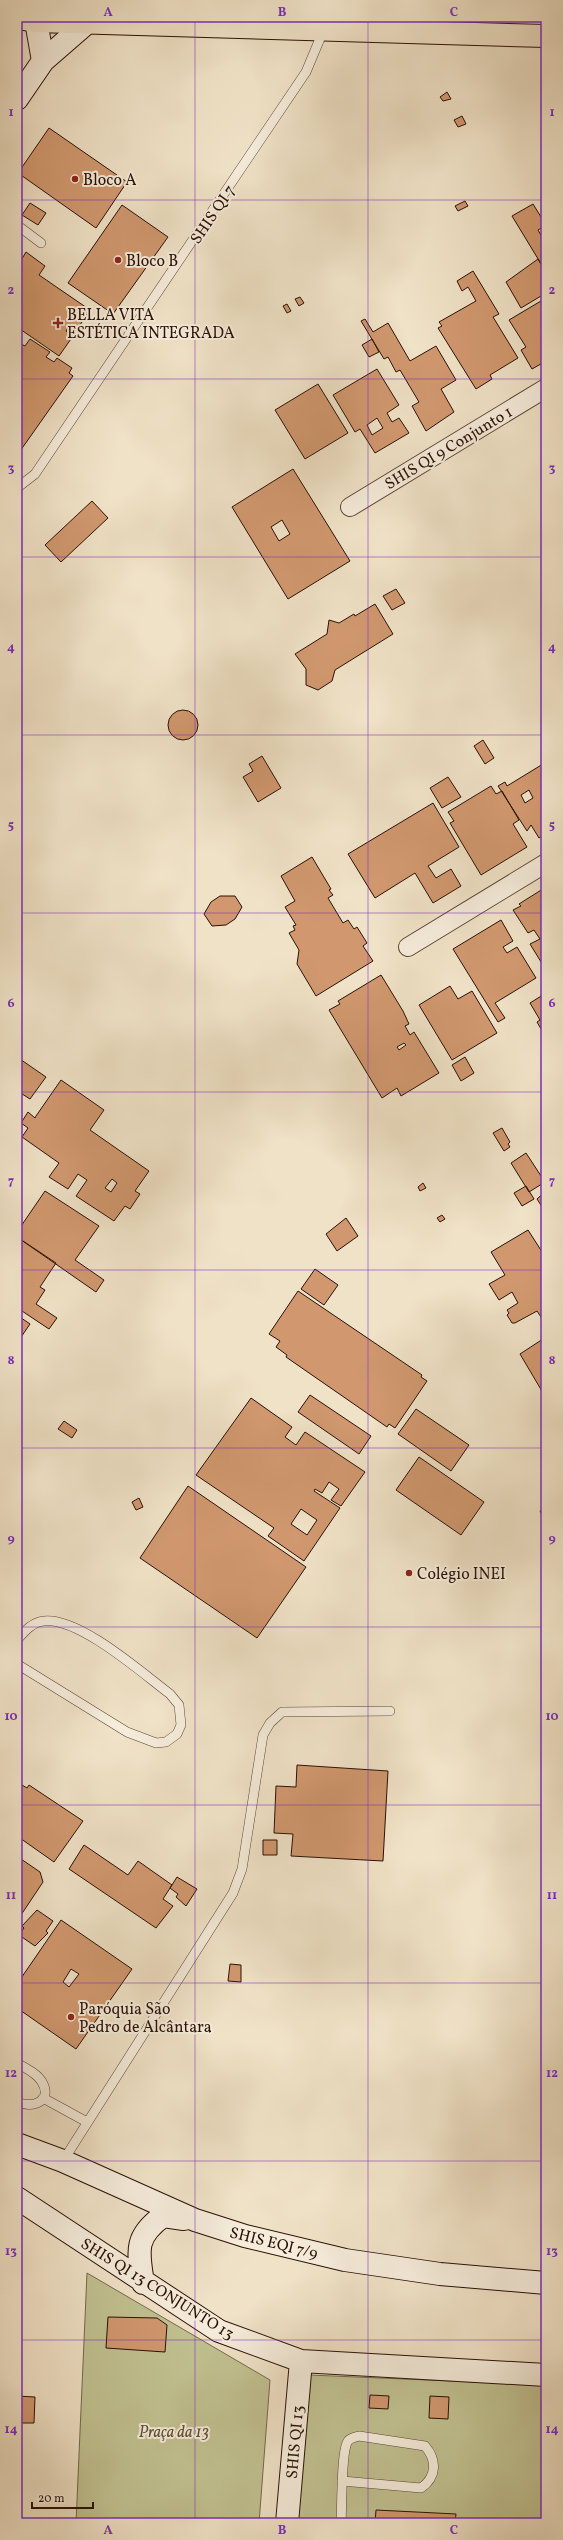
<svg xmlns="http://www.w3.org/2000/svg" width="563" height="2540" font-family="Vollkorn,serif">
<rect width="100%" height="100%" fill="#f0e2c7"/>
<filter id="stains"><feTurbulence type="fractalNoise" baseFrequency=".005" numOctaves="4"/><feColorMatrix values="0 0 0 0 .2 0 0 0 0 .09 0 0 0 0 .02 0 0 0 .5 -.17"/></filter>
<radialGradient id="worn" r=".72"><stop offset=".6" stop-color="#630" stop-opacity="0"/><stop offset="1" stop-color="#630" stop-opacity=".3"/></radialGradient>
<path fill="#c1c191" stroke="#76684b" d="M87 2273 270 2380 259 2523H76Z
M309 2375 546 2385V2523H297Z"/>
<path fill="#d1986f" stroke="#2a1005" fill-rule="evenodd" d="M447 92 451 99 443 101 440 97Z
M462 116 466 124 458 127 454 120Z
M49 128 127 182 96 228 18 173Z
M465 201 468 206 458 211 455 206Z
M30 203 46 213 38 225 22 215Z
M533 204 546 225 538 230 546 244V272L512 216Z
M122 205 168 237 113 314 68 283Z
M26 252 45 266 39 275 90 310 76 331 69 326 66 331 73 336 59 356 17 327V260L20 262Z
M538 259 546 272V293L521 308 506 282Z
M473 271 499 314 493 317 518 358 490 375 492 379 476 389 438 328 442 326 439 322 476 301 468 287 462 291 457 281Z
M300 297 304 303 299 306 295 299Z
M546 298V341L542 343 546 350V361L532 369 521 350 526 347 509 320Z
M287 304 291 311 287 313 283 306Z
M365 319 373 332 388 323 410 361 436 346 456 380 441 389 454 412 426 431 412 406 419 402 400 370 396 372 388 357 384 359 361 321Z
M30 339 50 352 46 357 54 362 57 358 72 368 69 373 73 376 18 454 17 342 25 346Z
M372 339 379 352 369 357 362 345Z
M377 369 399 405 387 413 392 422 399 418 409 433 375 453 360 429 355 432 333 395ZM377 418 383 428 372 435 367 425Z
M318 384 348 433 305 459 275 410Z
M293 469 350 561 288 599 232 507ZM282 520 290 534 279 541 271 527Z
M92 501 108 518 61 562 45 545Z
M396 589 405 603 392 610 383 596Z
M375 604 393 634 335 670 332 681 318 690 306 685V669L295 654 327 634 329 620 339 623 354 614 355 616Z
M168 725a15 15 0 1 1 30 0a15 15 0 1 1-30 0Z
M483 740 494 758 485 764 474 746Z
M262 756 281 788 258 802 243 777 253 771 249 764Z
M543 764 546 769V817L542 820 546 827V834L539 838 531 825 527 831 498 786 505 782 507 786ZM529 790 533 798 525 803 521 795Z
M448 777 461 797 442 808 430 788Z
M491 786 496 794 502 791 519 820 513 824 527 847 481 875 450 823 454 821 448 812Z
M433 803 459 847 428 866 436 878 451 869 461 886 433 903 415 873 375 898 348 854Z
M312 857 331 889 329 890 333 895 328 898 343 923 348 920 354 929 357 927 367 943 363 946 373 961 316 996 297 964 299 950 289 933 295 930 293 926 296 925 285 907 295 901 281 876Z
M546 887V970L530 944 540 939 534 930 528 933 513 910 521 906 519 904Z
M220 896H235L242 907 235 919 226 925 212 926 204 914 211 902Z
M501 920 513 941 503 947 507 953 517 947 536 978 495 1003 505 1018 498 1022 453 949Z
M381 975 403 1011 409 1024 405 1026 410 1035 414 1032 439 1073 401 1096 397 1088 382 1098 329 1010 340 1004 338 1001ZM404 1043 406 1045 399 1050 397 1047Z
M450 986 458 999 472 991 497 1033 452 1060 419 1005Z
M546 993V1033L544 1034 537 1022 540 1020 530 1003Z
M17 1057 46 1077 30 1099 19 1092 17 1094Z
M465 1057 474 1073 461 1081 452 1065Z
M61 1080 104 1110 90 1130 149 1171 135 1191 140 1194 130 1209 125 1206 114 1221 76 1196 87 1180 78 1174 68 1189 49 1177 59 1163 22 1137 28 1128 21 1123 28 1112 35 1118 36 1116ZM112 1179 117 1183 111 1192 105 1188Z
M502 1128 510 1142 508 1144 510 1147 504 1151 493 1133Z
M526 1153 545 1182 529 1192 511 1163Z
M423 1183 426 1188 420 1191 418 1187Z
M526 1186 534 1199 522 1206 514 1193Z
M45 1191 99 1226 75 1260 104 1280 96 1292 17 1237V1232Z
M546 1191V1213L537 1199Z
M442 1215 445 1219 440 1222 437 1218Z
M346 1218 358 1236 337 1251 326 1234Z
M528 1230 546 1258V1318L543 1320 537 1311 515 1323H512L507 1315 509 1313 507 1310 518 1303 512 1292 499 1300 489 1284 505 1275 491 1252Z
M17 1237 56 1263 40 1287 45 1290 36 1304 57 1318 49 1329 19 1309 22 1304 17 1300Z
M315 1269 338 1285 324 1305 301 1289Z
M298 1291 422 1375 421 1377 427 1381 395 1428 389 1424 387 1427 286 1357 287 1355 276 1347 280 1341 269 1334Z
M17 1315 30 1324 17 1343Z
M546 1337V1398L520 1354Z
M310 1395 371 1436 359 1454 298 1412Z
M251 1398 292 1427 285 1437 296 1445 305 1432 365 1472 341 1506 331 1500 339 1489 329 1482 322 1493 315 1489 314 1491 340 1508 304 1561 268 1536 274 1528 196 1475ZM301 1509 317 1520 307 1535 291 1524Z
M416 1409 469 1445 451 1471 398 1434Z
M64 1421 77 1430 72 1438 58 1429Z
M419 1457 484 1502 461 1535 396 1490Z
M188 1486 306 1567 257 1638 140 1558Z
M139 1498 143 1507 136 1510 132 1502Z
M546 1507V1522L540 1511Z
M297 1765 388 1771 383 1861 291 1856 293 1834 274 1833 276 1786 296 1787Z
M17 1782 27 1788 29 1785 83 1821 54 1862 17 1836Z
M263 1840H277V1855H263Z
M84 1845 128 1875 138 1861 172 1885 163 1899 173 1906 156 1928 69 1869Z
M21 1859 40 1872 43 1882 17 1921V1861Z
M177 1877 197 1889 186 1906 176 1897 178 1894 170 1888Z
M37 1910 53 1921 46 1931 48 1933 35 1946 19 1935 24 1928 22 1926Z
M61 1920 132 1969 76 2049 17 2008V1984ZM71 1969 79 1974 69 1987 63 1982Z
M230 1964 241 1965V1982L228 1981Z
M108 2317 157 2318 167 2325 165 2352 106 2348Z
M370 2395 389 2396 388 2409 369 2408Z
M17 2396 35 2397 34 2423H17Z
M430 2396 449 2397 448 2419 429 2418Z
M546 2491V2523H544Z
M376 2510 456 2514 455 2523H375Z"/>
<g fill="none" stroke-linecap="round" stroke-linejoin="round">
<defs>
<path id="lane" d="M17 225 41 243
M17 488 35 474 306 72 324 29
M17 1640C24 1632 32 1622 44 1621 79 1617 142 1673 170 1694L179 1705 181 1725 177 1734 166 1742 156 1743 127 1732 17 1664
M17 2063C25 2068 37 2073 42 2082 53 2101 33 2109 17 2102
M43 2098 87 2122
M63 2161 233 1893 242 1869 263 1735 270 1723 282 1712 390 1711
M341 2523C342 2509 341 2450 348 2441 350 2438 356 2437 359 2436L425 2446C437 2460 437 2477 421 2488L342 2481"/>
<path id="street" d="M350 507 546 388
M408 947 546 863"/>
<path id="secondary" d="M36 21 43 61
M17 99 43 61 89 21
M17 2144 63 2161 195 2220 245 2236 345 2260 440 2274 546 2283
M17 2198 219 2331 301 2361 546 2375
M143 2283C138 2251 134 2237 163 2216L184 2219
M287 2523 301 2361"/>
<path id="primary" d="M17 18 36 21 546 36"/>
</defs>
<use href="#lane" stroke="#5c4436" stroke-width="10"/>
<use href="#street" stroke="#5c4436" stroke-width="20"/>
<use href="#secondary" stroke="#2a1005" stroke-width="24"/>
<use href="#primary" stroke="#2a1005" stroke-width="24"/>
<use href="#lane" stroke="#f5ecdb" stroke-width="9"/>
<use href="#street" stroke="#f5ecdb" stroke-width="18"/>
<use href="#secondary" stroke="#f5ecdb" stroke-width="22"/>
<use href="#primary" stroke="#f0e2c7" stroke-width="22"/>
</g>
<path fill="none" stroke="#7b2cbf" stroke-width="1" stroke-opacity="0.55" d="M195 17V2523M368 17V2523M17 200H546M17 379H546M17 557H546M17 735H546M17 913H546M17 1092H546M17 1270H546M17 1448H546M17 1627H546M17 1805H546M17 1983H546M17 2161H546M17 2340H546"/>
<g fill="#8f2418" stroke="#f5ecdb" stroke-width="1.5">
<circle cx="75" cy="179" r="4"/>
<circle cx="118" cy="260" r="4"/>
<path d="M56 317h4v4h4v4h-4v4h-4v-4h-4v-4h4z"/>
<circle cx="409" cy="1573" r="4"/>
<circle cx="71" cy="2017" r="4"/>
</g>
<g text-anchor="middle" stroke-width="4" stroke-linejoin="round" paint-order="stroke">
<g font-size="16" fill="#2a1005" stroke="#f5ecdb" text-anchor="start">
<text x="83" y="185">Bloco A</text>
<text x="126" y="266">Bloco B</text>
<text x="67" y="320">BELLA VITA<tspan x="67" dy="18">ESTÉTICA INTEGRADA</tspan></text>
<text x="417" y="1579">Colégio INEI</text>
<text x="79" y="2014">Paróquia São<tspan x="79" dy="18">Pedro de Alcântara</tspan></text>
</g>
<g font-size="16" fill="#2a1005" stroke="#f5ecdb">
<text transform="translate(212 214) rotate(-56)" y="6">SHIS QI 7</text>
<text transform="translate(448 447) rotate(-31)" y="6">SHIS QI 9 Conjunto 1</text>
<text transform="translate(274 2242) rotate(14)" y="6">SHIS EQI 7/9</text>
<text transform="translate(158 2288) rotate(32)" y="6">SHIS QI 13 CONJUNTO 13</text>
<text transform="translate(294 2442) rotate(-85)" y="6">SHIS QI 13</text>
</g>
<g font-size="16" font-style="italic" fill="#5f4e36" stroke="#f5ecdb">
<text x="174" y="2437">Praça da 13</text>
</g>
</g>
<rect width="563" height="2540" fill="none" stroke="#f0e2c7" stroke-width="44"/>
<path d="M32 2502v6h61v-6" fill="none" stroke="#2a1005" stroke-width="2"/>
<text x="38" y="2502" font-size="12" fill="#2a1005" stroke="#f5ecdb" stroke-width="3" paint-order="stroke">20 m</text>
<rect x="22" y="22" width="519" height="2496" fill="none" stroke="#7b2cbf" stroke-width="1.5"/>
<g font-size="13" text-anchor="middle" font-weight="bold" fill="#7b2cbf">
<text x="108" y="16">A</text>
<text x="282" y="16">B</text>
<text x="454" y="16">C</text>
<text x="11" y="116">1</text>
<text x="552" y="116">1</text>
<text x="11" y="294">2</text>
<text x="552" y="294">2</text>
<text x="11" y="472">3</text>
<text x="552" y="472">3</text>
<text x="11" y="651">4</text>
<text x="552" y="651">4</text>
<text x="11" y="829">5</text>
<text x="552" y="829">5</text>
<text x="11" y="1007">6</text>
<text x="552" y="1007">6</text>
<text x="11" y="1185">7</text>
<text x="552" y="1185">7</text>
<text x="11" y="1364">8</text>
<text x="552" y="1364">8</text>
<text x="11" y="1542">9</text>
<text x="552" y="1542">9</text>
<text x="11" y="1720">10</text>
<text x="552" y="1720">10</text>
<text x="11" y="1899">11</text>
<text x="552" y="1899">11</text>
<text x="11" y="2077">12</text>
<text x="552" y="2077">12</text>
<text x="11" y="2255">13</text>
<text x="552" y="2255">13</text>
<text x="11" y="2433">14</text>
<text x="552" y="2433">14</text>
<text x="108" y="2534">A</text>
<text x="282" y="2534">B</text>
<text x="454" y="2534">C</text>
</g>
<rect width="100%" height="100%" filter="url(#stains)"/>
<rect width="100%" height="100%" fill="url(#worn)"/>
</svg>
